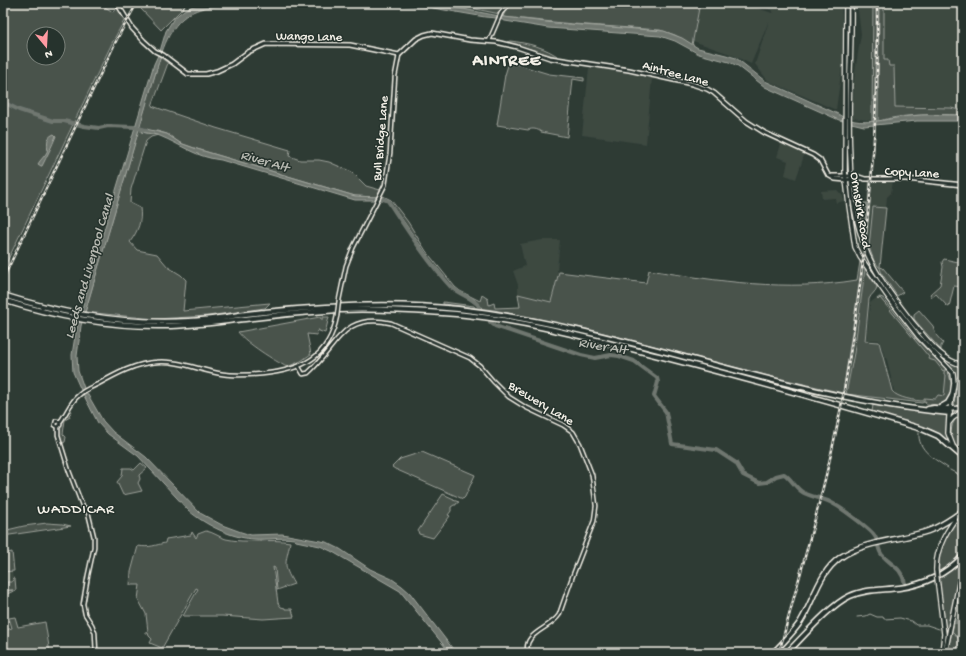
<svg xmlns="http://www.w3.org/2000/svg" width="966" height="656" font-family="'Gochi Hand',sans-serif">
<rect width="100%" height="100%" fill="#2e3b34"/>
<filter id="ink" filterUnits="userSpaceOnUse"><feTurbulence type="fractalNoise" baseFrequency=".025" numOctaves="2"/><feDisplacementMap in="SourceGraphic" scale="8" xChannelSelector="R" yChannelSelector="G"/><feConvolveMatrix kernelMatrix="1 2 1 2 8 2 1 2 1" color-interpolation-filters="sRGB"/></filter>
<g filter="url(#ink)">
<path fill="#3c4841" d="M700 3H756L755 7 772 13 773 11 758 4 759 3H841L842 18V67L836 110 768 81 755 64 769 21 751 64 730 54 693 41Z
M857 3H873L872 121 852 118 854 78 861 34Z
M876 3H879L880 17 878 122H874Z
M884 3H963V111L951 108 895 107 894 66H888L884 60Z
M589 68 613 70 652 78 646 144 582 135Z
M781 144 805 153 796 179 785 175 788 161 777 157Z
M868 181 893 182 891 193 887 197 886 208 873 207 869 247 864 237Z
M837 190 843 196 844 201 836 203 835 198 822 199 821 191Z
M542 240H560L557 271 559 272 551 302 518 294V285L513 271 525 266 520 244Z
M862 265 865 269 854 353 846 394 843 393Z
M880 295 934 359 948 374 944 398 922 402 896 400 887 360 885 357 879 340H866L870 303Z
M12 571 13 579H15L16 590 3 596V572Z"/>
<path fill="#48524c" stroke="#9ea29a" fill-rule="evenodd" d="M3 3H93L97 7 100 4 113 12 117 7 125 19 113 41 3 270ZM34 34H58V58H34Z
M144 3H188L161 30 141 9Z
M446 3H508L500 14Z
M513 3H700L692 45 675 35 660 30 573 24 503 17 505 11Z
M873 3H876V19L874 122 872 121Z
M879 3H884V60H888L889 66H894L895 107 951 108 963 111V115C944 114 894 114 878 122Z
M510 41C528 43 545 47 560 58L507 42Z
M160 57 168 63 152 106 216 128 290 150 289 156 300 160H319L329 162 352 172 366 186 380 190 377 197 355 196 197 149 180 143 167 134 157 131 142 132 158 135 151 137 146 141 131 189 130 203 140 208C142 221 138 231 130 242L137 250 157 254 168 267 181 275 186 280 183 311 270 303 265 308 208 316 155 319 85 312Z
M509 62 549 74 584 78V81L573 79 567 137 541 132C538 129 532 128 528 130L497 125 505 75Z
M383 196 391 200 408 222 426 251 455 287 460 291 480 301 482 295 488 299 489 305 494 303 495 308 520 307 518 294 551 302 559 272 646 283 649 270C717 281 787 292 857 280L860 262 862 265 843 393 765 375 596 331 494 310 443 304V302L474 306 475 308H482L474 299 458 292 450 284 429 258 388 199V200L382 198Z
M857 203H867L864 237C861 226 860 214 857 203Z
M873 207 886 208 880 267 883 268 903 292 897 296 882 274 880 268 874 261 869 247Z
M944 259 963 263V287L954 286 949 307 947 306 936 294 932 297 930 294 940 285 943 267 942 262Z
M865 269 877 287C876 292 871 294 869 299L865 341 879 342 892 391C897 398 916 401 924 401V398L935 399 938 395 944 396 946 375 944 374V372L946 369C952 377 953 392 947 400 945 402 941 404 939 405L926 404 925 403 926 401 922 403 846 394 854 353Z
M880 297 883 298 915 338 914 339 880 298 878 300 877 299Z
M919 310 933 326 936 335 943 343 941 346V350L933 341 914 319V314Z
M320 317 321 319H323V317H329L325 333 319 331V330H318L317 335 307 334 311 354 301 361 287 367C275 361 246 343 238 332Z
M915 338 946 369 943 371 935 361 928 359 929 357 914 339Z
M939 355 958 366H963V371L956 379 950 366 938 356Z
M963 377V406L954 407C955 396 955 385 963 377Z
M873 405 947 415 946 429 948 441 934 431 922 426 872 412Z
M69 406 72 412 69 415 70 417 65 420 63 434 66 437 65 442 61 444 58 427Z
M959 415H963V455C951 444 946 427 959 415Z
M422 452 475 475 465 497 463 499 395 469 392 467 400 459Z
M141 463 147 468 139 475 140 479 138 483 142 491 123 495 117 482 122 476 123 468H131L134 470Z
M443 494 454 499 453 500 459 502 456 504V505H454L451 507V511L448 515 450 516 433 538 419 534 418 531Z
M963 513V554L939 573C937 548 947 532 963 513Z
M47 523 62 524 71 526 3 536V531L24 526Z
M206 531C213 532 219 537 226 539 247 544 270 538 290 542 286 564 282 564 294 584L277 590 275 568 273 567 278 603 281 607 285 608V609H292L294 617 263 619 222 616H183L198 589 196 588 162 648 150 643 152 639 149 636 148 633H146V632H148L146 614 138 599 140 585H130L131 572 138 546C150 548 155 545 165 543L166 539 191 535 192 532 196 538 198 534Z
M12 552 14 571 3 572V554Z
M963 559C963 570 958 580 956 590 952 605 950 620 947 635L945 634 939 578 953 569Z
M13 578 15 579 16 590 7 594V591L13 590H7V582H12Z
M15 617 18 627 45 622 50 653H3V631L12 628 9 618Z
M954 623H963V653H947Z"/>
<path fill="#6f7770" stroke="#a4a8a0" d="M200 3H259C207 7 178 0 160 58L81 326 77 356 78 371 84 388 103 421 113 432 146 457 200 513 222 525 241 532 251 535 282 534 326 542 340 549 370 569 392 579 402 586 410 593 456 653H450L400 591 331 551 320 546 296 541 294 539C281 537 267 540 254 539 231 538 206 525 189 511L138 456 108 434 98 423 80 388 73 372 72 355 75 336 95 260 154 64 160 51 166 31 174 18 184 10Z
M388 3H433L504 17 555 23 664 31 682 38 698 48 726 55 736 58 765 81 838 114C859 129 887 118 910 116 925 114 941 115 956 115H963V121H917L864 126 839 120 765 87 738 66 729 62 699 54 675 41 660 36 548 28 505 21 497 18 485 17 427 7Z
M142 128 167 134 180 143 197 149 355 196 377 197 375 200H355L221 160C195 157 182 145 160 136 154 134 147 133 141 132Z
M54 134 56 136C52 146 47 156 42 166H41L38 164C40 160 45 156 47 152 49 145 44 138 54 134Z"/>
<g fill="none" stroke-linecap="round" stroke-linejoin="round">
<path stroke="#a4a8a0" stroke-width="1" d="M919 433C917 450 936 460 948 468
M950 470 963 477
M857 617 866 616 870 614 877 617H883L884 619 900 618 911 621 916 625H927L939 629
M953 632 963 643"/>
<path stroke="#6f7770" stroke-width="4" d="M3 102 19 110 53 121H64L84 126 99 128 108 126 134 127 146 130
M375 199H383L388 201C406 229 429 264 451 287 460 295 472 297 479 306
M490 322 495 326 581 355 595 358 611 355 619 356 634 361 657 378 658 382 654 396 666 412 672 444 716 450 736 463 743 475 759 483 767 482 776 476 784 474C792 479 795 488 804 493 812 497 822 498 830 502 839 506 869 528 874 535 879 541 877 549 882 555 893 567 900 566 905 583
M956 621 963 622"/>
<defs>
<path id="tertiary" d="M489 41 501 13 510 3
M339 300 346 266 353 248 385 185 390 153 395 76 399 55
M299 367 303 374 308 373C337 347 342 312 391 323L470 358 480 366 493 381 509 397 525 407 563 425 573 432 580 444 592 475 596 506 594 521 573 575 559 615C550 629 522 633 528 653
M60 422 56 421 55 425 58 427V435L69 471 82 505 88 512 94 537V547L88 575 83 604 85 614 92 625 95 633 96 653
M58 427 60 425V422C67 413 70 402 79 395 84 390 92 387 98 384 116 374 136 363 157 362 179 360 201 371 223 374 236 376 249 375 262 374 302 370 329 358 337 316"/>
<path id="secondary" d="M117 3 132 28 144 41 155 51 163 55 188 74H206L217 71 232 64 248 52 266 44 350 45 399 55 416 39 424 35 432 33 470 40 496 42 517 47 550 58 629 70 692 84 707 89 714 93 746 121 765 133 813 155 820 160 828 175 835 179 846 180 860 178
M832 176H856L865 179H906L963 185"/>
<path id="trunk" d="M846 3 845 171 849 206 855 247 860 257 888 297 918 336 953 373 954 383 949 416 948 433 953 446 963 458
M851 3C852 55 847 106 850 157 851 192 854 222 868 255 879 280 896 301 913 323 926 338 941 361 963 365
M950 409 963 408
M949 423 953 418 960 413
M936 571C935 547 949 527 963 508
M938 586 944 634 942 653
M945 653 959 583 963 571"/>
<path id="motorway" d="M3 295C63 314 125 325 189 321 214 320 240 314 265 312 330 305 394 302 458 309 625 328 782 397 950 413
M3 300C56 317 109 327 165 326 192 326 218 322 245 319 276 315 307 312 338 310 377 308 418 311 456 314 525 320 592 339 659 356 747 379 835 403 922 429L938 436 959 454
M941 407 948 403 952 396
M928 409 934 408 950 409
M773 653C783 643 793 633 801 621 814 600 819 572 841 557 865 541 901 540 928 531 940 527 949 520 960 513
M787 653C804 636 830 605 850 596 865 589 883 590 899 588 923 585 946 574 963 556"/>
</defs>
<use href="#tertiary" stroke="#f4f1e8" stroke-width="5.5"/>
<use href="#secondary" stroke="#f4f1e8" stroke-width="6"/>
<use href="#trunk" stroke="#f4f1e8" stroke-width="6"/>
<use href="#motorway" stroke="#f4f1e8" stroke-width="7"/>
<use href="#tertiary" stroke="#26332d" stroke-width="2.5"/>
<use href="#secondary" stroke="#26332d" stroke-width="3"/>
<use href="#trunk" stroke="#26332d" stroke-width="3.5"/>
<use href="#motorway" stroke="#26332d" stroke-width="4"/>
<defs>
<path id="rail" d="M3 279 118 37 137 3
M779 653C800 573 824 493 840 412 847 377 852 342 857 307 871 206 879 105 877 3"/>
</defs>
<use href="#rail" stroke="#f4f1e8" stroke-width="2.5"/>
<use href="#rail" stroke="#26332d" stroke-width="1" stroke-dasharray="3" stroke-linecap="butt"/>
<defs>
<path id="tertiary-bridge" d="M337 316 339 300"/>
<path id="trunk-bridge" d="M936 571 938 586"/>
</defs>
<use href="#tertiary-bridge" stroke="#f4f1e8" stroke-width="5.5" stroke-linecap="butt"/>
<use href="#trunk-bridge" stroke="#f4f1e8" stroke-width="6" stroke-linecap="butt"/>
<use href="#tertiary-bridge" stroke="#26332d" stroke-width="2.5"/>
<use href="#trunk-bridge" stroke="#26332d" stroke-width="3.5"/>
</g>
</g>
<g text-anchor="middle" stroke-width="3" stroke-linejoin="round" paint-order="stroke">
<g font-size="13" fill="#f4f1e8" stroke="#26332d">
<text transform="translate(309 35) rotate(1)" y="5">Wango Lane</text>
<text transform="translate(676 72) rotate(15)" y="5">Aintree Lane</text>
<text transform="translate(379 138) rotate(-85)" y="5">Bull Bridge Lane</text>
<text transform="translate(912 171) rotate(3)" y="5">Copy Lane</text>
<text transform="translate(862 210) rotate(81)" y="5">Ormskirk Road</text>
<text transform="translate(542 402) rotate(31)" y="5">Brewery Lane</text>
</g>
<g font-size="14" font-style="italic" fill="#b8bab2" stroke="#26332d">
<text transform="translate(265 160) rotate(16)" y="5">River Alt</text>
<text transform="translate(88 266) rotate(-74)" y="5">Leeds and Liverpool Canal</text>
<text transform="translate(603 345) rotate(9)" y="5">River Alt</text>
</g>
<g font-size="15" letter-spacing="1" fill="#f4f1e8" stroke="#26332d">
<text x="76" y="513">WADDICAR</text>
</g>
<g font-size="17" font-weight="bold" letter-spacing="1" fill="#f4f1e8" stroke="#26332d">
<text x="507" y="65">AINTREE</text>
</g>
</g>
<rect width="966" height="656" fill="none" stroke="#26332d" stroke-width="16"/>
<rect x="8" y="8" width="950" height="640" fill="none" stroke="#f4f1e8" stroke-width="1.5" filter="url(#ink)"/>
<g transform="translate(46 46) rotate(162)"><circle r="19" fill="#26332d" stroke="#787f78"/>
<path d="M0-3L7 15L0 10L-7 15Z" fill="#ff9aa2"/>
<text y="-6" font-size="11" font-weight="bold" text-anchor="middle" fill="#f4f1e8">N</text>
</g>
</svg>
